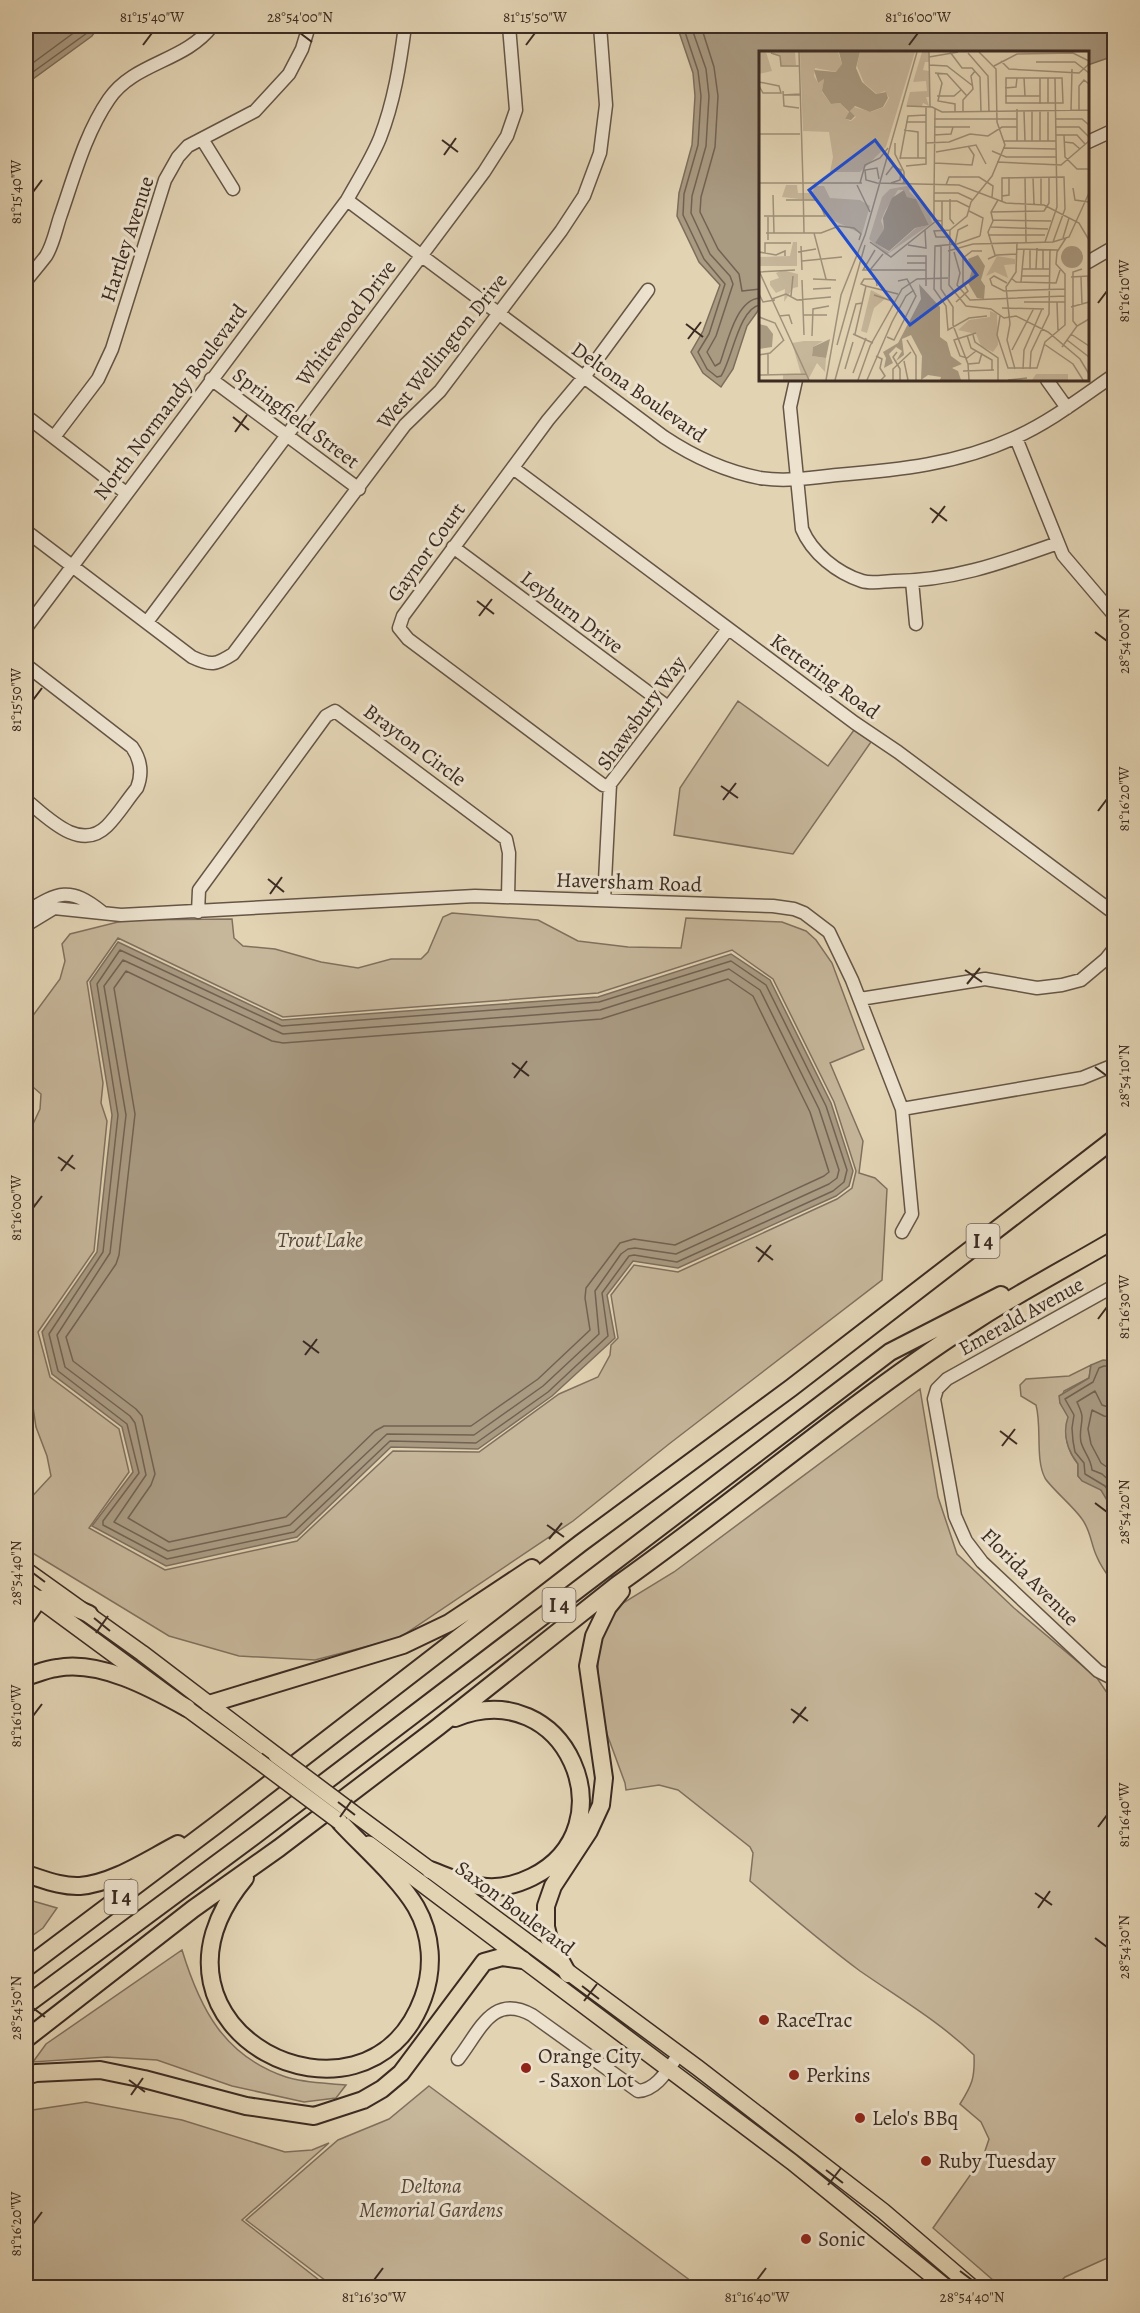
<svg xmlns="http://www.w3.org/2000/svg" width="1140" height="2313" font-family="Alegreya,serif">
<rect width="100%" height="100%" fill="#e2d3b3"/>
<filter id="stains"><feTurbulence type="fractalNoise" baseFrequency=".00333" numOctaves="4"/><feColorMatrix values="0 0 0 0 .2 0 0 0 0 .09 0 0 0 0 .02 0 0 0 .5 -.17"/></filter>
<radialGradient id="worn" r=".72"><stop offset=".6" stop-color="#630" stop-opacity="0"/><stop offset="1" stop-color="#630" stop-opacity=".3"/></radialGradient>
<path fill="#c6b69a" stroke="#80705e" stroke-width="1.5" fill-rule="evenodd" d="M738 701 828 766 854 730 871 742 793 854 674 835 680 788Z
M452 913 538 920 578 941 628 947 681 948 686 918 782 922 806 931 816 940 832 963 864 1049 830 1063 863 1141 859 1173 875 1178 887 1189 882 1280 669 1444 573 1521 399 1638 315 1660 239 1656 169 1636 26 1549V1503L51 1476 47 1456 36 1427 33 1407 26 1384V1245L34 1204 26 1193V1128L33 1124 40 1109 41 1094 26 1081V1025L60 979 65 961 62 944 70 934 126 920 232 919 234 938 243 946 275 949 321 962 358 968 391 959H421L428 952 443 917ZM118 938 283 1017 598 993 732 950 773 979 834 1102 856 1171 852 1188 837 1199 678 1272 634 1265 611 1295 618 1338 611 1345 610 1355 598 1377 559 1394 479 1452 393 1451 297 1541 165 1570 89 1528 129 1472 119 1429 50 1377 38 1332 94 1251 107 1121 101 1103 103 1083 87 982Z
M1091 1365 1089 1378 1064 1391 1060 1403 1069 1417C1062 1434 1068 1452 1078 1464V1476C1085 1484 1094 1483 1101 1490 1122 1511 1114 1557 1114 1584 1108 1576 1101 1567 1097 1557 1091 1545 1091 1531 1082 1519 1073 1506 1051 1488 1045 1478 1035 1459 1042 1427 1036 1405L1021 1396 1020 1385 1026 1379 1069 1376Z
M920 1389 938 1497 957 1554 1014 1608 1097 1678 1114 1703V2255L1065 2277 1055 2287H1001L933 2228 983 2157 989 2139 981 2122 960 2104C972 2085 975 2078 974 2055 940 2022 899 1998 860 1971 822 1943 786 1912 750 1881L753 1853 750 1847 678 1790 659 1785 626 1790 625 1783 607 1734 598 1692V1655L603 1628 623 1603 674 1572Z
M26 1899 57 1908 43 1928 26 1940Z
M182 1950C200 2009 224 2056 286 2077 304 2083 327 2083 346 2085L336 2098 304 2102 232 2086 157 2060 107 2057 33 2062 46 2044Z
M429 2086 699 2287H334L246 2220 338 2140 389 2119Z
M86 2102 182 2120 285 2152 312 2150 329 2143 242 2220 328 2287H26V2111Z"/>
<path fill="#a99a82" stroke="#7d6e5c" stroke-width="1.5" d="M26 26H99L92 36 26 84Z
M677 26H1114V56L1088 65V52H760V308L747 326 733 369 721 387 703 373 691 352 703 331 720 285 699 262 677 216 679 193 692 145 695 96 693 73Z
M118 942 282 1020 598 997 731 954 770 980 831 1103 853 1171 849 1186 836 1196 678 1268 633 1261 607 1295 615 1338 552 1396 478 1449 391 1447 297 1537 166 1566 92 1526 133 1472 122 1427 52 1374 42 1332 97 1252 112 1115 90 982Z
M1103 1360 1114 1361C1115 1373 1111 1383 1111 1394L1114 1397V1512L1101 1490 1082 1481 1078 1476V1464C1068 1451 1062 1434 1068 1417L1060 1403 1059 1396 1089 1378 1091 1365Z"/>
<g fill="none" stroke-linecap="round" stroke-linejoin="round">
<path stroke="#726252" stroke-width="1.5" d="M683 26 698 71 701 96 698 145 684 194 683 215 704 259 725 284 709 334 698 352 707 369 717 377 721 376C732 360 739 308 760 305
M691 26 706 69 709 96 706 146 692 196 691 213 710 254 730 276 733 284 716 336 707 352 715 366 720 363C727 344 736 299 760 298
M701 26 714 67 718 96 715 147 701 197 700 212 718 249 739 274 742 291 760 289
M26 68 83 26
M26 77 87 33 92 26
M120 950 282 1026 599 1002 731 961 766 985 826 1106 847 1170 844 1182 833 1191 677 1262 634 1255 629 1256 602 1293 608 1336 548 1392 476 1443 390 1441 294 1532 167 1559 103 1525V1521L139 1473 127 1424 58 1371 49 1334 103 1252 118 1115 97 984Z
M123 960 283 1034 600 1010 729 969 760 990 819 1109 839 1170 837 1178 829 1184 676 1254 635 1248 628 1249 621 1254 595 1291 599 1334 543 1386 474 1435 387 1434 290 1525 168 1551 114 1522 146 1475 135 1423 130 1416 65 1367 57 1335 110 1253 126 1115 104 986Z
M126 971 272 1041 283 1043 601 1019 728 979 753 996 810 1112 829 1172 824 1176 675 1245 634 1239 620 1243 586 1288 585 1298 590 1330 538 1379 471 1426H384L375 1431 286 1517 169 1542 128 1518 151 1485 155 1474 142 1416 136 1409 73 1361 66 1337 116 1264 119 1255 135 1114 114 988Z
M1114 1366H1104L1099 1368 1093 1382 1065 1399 1074 1415 1072 1428 1073 1441 1075 1452 1084 1463 1085 1474 1105 1486 1114 1499
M1114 1409 1102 1405 1095 1391 1077 1402C1079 1407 1082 1412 1082 1417 1082 1426 1079 1432 1081 1442 1084 1453 1091 1458 1092 1470L1102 1474 1114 1485
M1114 1418 1104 1416 1092 1410 1088 1429 1091 1444 1101 1463 1114 1472"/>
<defs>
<path id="minor" d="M202 139 233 189
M1088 142 1114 130
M347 200 664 437C694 457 724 471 760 478 785 482 812 478 837 475 898 470 958 464 1014 438 1050 422 1082 397 1114 375
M1088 262 1114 247
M26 281C32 273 40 264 46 256 53 245 56 229 60 217 74 177 85 134 109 99 134 62 185 62 212 26
M211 379 359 489
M796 380 790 407 802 529C812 553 837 573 862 581 872 584 885 581 894 581 953 581 1004 562 1058 543
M1047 380 1067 408
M26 416 126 493
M54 437 98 379 112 349 165 180 178 157 188 146 255 111 289 74 302 49 309 26
M1016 438 1063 555 1114 615
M513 468 855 723 898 752 1114 913
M26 531 192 657C211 666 216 665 233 654L405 425 440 391 561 231 584 196 600 153 606 105 600 26
M453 547 668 707
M912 581 916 624
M147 622 484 172 507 136 516 110 509 26
M26 628 347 200C358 180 371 160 380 138 394 102 400 64 405 26
M26 665 132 747C141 760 143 773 137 788 127 800 118 815 107 826 80 853 47 817 26 800
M610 787 603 785 408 639 399 628 403 616 548 420 584 377 648 290
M604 900 610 784 728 629
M26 912C58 892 70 886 102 912
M198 912 199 890 326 716 335 711 506 839 509 853 508 897
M26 925 54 908 121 915 475 896 773 906 794 909 804 913 829 932 852 980 902 1109 912 1214 902 1232
M860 999 985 979 1037 988 1062 985 1081 980 1106 959 1114 949
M902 1109 1082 1078 1114 1065
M1114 1286 947 1379 937 1389 934 1399 955 1516 966 1541 982 1562 1098 1671 1114 1679
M458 2059C480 2031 492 1993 532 2015L638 2091C657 2090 668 2069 679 2054"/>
<path id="major" d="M26 1570 142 1653 276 1755
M26 1590 257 1760
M352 1812 698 2068 883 2211 973 2288
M369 1844 792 2162 947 2288"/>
<path id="highway" d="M26 1617 39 1599 48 1598 61 1602 89 1614
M26 1677C36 1674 46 1669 57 1668 100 1660 151 1688 187 1708
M209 1704 403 1645 449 1623 532 1568
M430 1870C449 1877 468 1886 487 1887 503 1888 518 1884 532 1877 631 1828 566 1673 455 1718
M26 1874C43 1879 61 1887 80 1886 114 1883 147 1860 178 1844
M245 1878C119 2030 367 2151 423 1998 434 1968 432 1935 416 1907 399 1878 363 1847 340 1822
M26 1968 216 1825 581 1543 791 1388 1114 1139
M568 1974 549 1939 546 1927V1906L553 1886 589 1831 601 1805 604 1778 588 1666 594 1636 608 1607 621 1591
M26 2005 254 1836 890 1352 1001 1295
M26 2039 193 1909 279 1848 438 1727 617 1585C740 1498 854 1399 980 1318 1024 1290 1070 1266 1114 1240
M26 2076 36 2073 100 2070 144 2079 246 2106 314 2116 363 2100 382 2089 401 2073 484 1962 502 1957 523 1960"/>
</defs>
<use href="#minor" stroke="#655546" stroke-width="15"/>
<use href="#major" stroke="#3b2b22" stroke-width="18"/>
<use href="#highway" stroke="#3b2b22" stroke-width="20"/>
<use href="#minor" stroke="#ece2ce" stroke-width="12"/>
<use href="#major" stroke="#e2d3b3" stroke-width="15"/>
<use href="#highway" stroke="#e2d3b3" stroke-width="16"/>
<defs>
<path id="major-bridge" d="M276 1755 352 1812
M257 1760 340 1822"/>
</defs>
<use href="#major-bridge" stroke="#3b2b22" stroke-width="18" stroke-linecap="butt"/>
<use href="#major-bridge" stroke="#e2d3b3" stroke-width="15"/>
</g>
<path fill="none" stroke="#3b2b22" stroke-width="2" d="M300 33 312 42M143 45 152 33M526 45 535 33M909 45 918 33M442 140 458 152M444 155 456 138M33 192 42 180M1098 303 1107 291M686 324 703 337M688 339 701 322M233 417 249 430M235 432 247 415M930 508 947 521M932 523 945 506M477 601 494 614M479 616 492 599M1095 632 1107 641M33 700 42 688M721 786 738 798M723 800 736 783M1098 811 1107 799M268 879 284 892M270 894 282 877M965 970 982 982M967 984 980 968M512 1063 529 1076M1095 1067 1107 1076M514 1078 527 1061M58 1157 75 1169M61 1171 73 1155M33 1208 42 1196M756 1247 773 1260M758 1262 771 1245M1098 1319 1107 1307M303 1341 319 1353M305 1355 317 1339M1000 1431 1017 1444M1002 1446 1015 1429M1095 1503 1107 1512M547 1525 564 1537M549 1539 562 1523M33 1573 45 1582M94 1618 110 1631M96 1633 108 1616M791 1709 808 1721M33 1716 42 1704M793 1723 806 1707M338 1802 355 1815M340 1817 352 1800M1098 1827 1107 1815M1035 1893 1052 1905M1038 1908 1050 1891M1095 1938 1107 1947M582 1986 599 1999M584 2001 597 1984M33 2008 45 2017M129 2080 145 2092M131 2095 143 2078M826 2170 843 2183M828 2185 841 2168M33 2224 42 2212M960 2271 972 2280M374 2280 383 2268M757 2280 766 2268"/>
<g fill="#8f2418" stroke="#ece2ce" stroke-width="2">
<circle cx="764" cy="2020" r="6"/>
<circle cx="526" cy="2068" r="6"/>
<circle cx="794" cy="2075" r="6"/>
<circle cx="860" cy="2118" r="6"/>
<circle cx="926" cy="2161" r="6"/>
<circle cx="806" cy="2239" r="6"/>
</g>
<g text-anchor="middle" stroke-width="6" stroke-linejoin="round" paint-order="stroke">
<g fill="#ece2ce" stroke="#706256" stroke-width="1.5">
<rect x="966.5" y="1224" width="33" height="34" rx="4.5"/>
<rect x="542.5" y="1588" width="33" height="34" rx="4.5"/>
<rect x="104.5" y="1880" width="33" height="34" rx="4.5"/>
</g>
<g font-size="20" font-weight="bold" fill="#3b2b22">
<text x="983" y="1248">I 4</text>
<text x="559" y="1612">I 4</text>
<text x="121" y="1904">I 4</text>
</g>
<g font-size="21" fill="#3b2b22" stroke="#ece2ce">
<text transform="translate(127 239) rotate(-72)" y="7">Hartley Avenue</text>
<text transform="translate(346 323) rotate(-53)" y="7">Whitewood Drive</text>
<text transform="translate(442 351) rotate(-51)" y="7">West Wellington Drive</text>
<text transform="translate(639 392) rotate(35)" y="7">Deltona Boulevard</text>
<text transform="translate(170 402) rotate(-53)" y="7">North Normandy Boulevard</text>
<text transform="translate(296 418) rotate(37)" y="7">Springfield Street</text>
<text transform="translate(426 552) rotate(-54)" y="7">Gaynor Court</text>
<text transform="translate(572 612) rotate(37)" y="7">Leyburn Drive</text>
<text transform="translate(825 676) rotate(36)" y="7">Kettering Road</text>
<text transform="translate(641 713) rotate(-54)" y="7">Shawsbury Way</text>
<text transform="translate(415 745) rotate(37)" y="7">Brayton Circle</text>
<text transform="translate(629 882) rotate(2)" y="7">Haversham Road</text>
<text transform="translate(1021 1316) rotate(-29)" y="7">Emerald Avenue</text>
<text transform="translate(1030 1577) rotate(45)" y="7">Florida Avenue</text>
<text transform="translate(515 1908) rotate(37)" y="7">Saxon Boulevard</text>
</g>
<g font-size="21" fill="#3b2b22" stroke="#ece2ce" text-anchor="start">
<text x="776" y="2027">RaceTrac</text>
<text x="538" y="2063">Orange City<tspan x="538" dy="24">- Saxon Lot</tspan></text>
<text x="806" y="2082">Perkins</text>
<text x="872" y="2125">Lelo's BBq</text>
<text x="938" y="2168">Ruby Tuesday</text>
<text x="818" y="2246">Sonic</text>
</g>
<g font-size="21" font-style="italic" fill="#57473a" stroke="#ece2ce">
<text x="431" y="2193">Deltona<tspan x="431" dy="24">Memorial Gardens</tspan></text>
</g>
<g font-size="22" font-style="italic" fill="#56473a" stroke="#ece2ce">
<text x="320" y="1247">Trout Lake</text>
</g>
</g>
<g transform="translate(759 51)">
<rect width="330" height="330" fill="#e2d3b3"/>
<path d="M0 1H36L37 14 22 15 21 5 7 1 13 20 0 23ZM41 1H79L83 13 78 21 56 17 55 25 59 32 65 28 63 41 72 53 81 52 90 62 86 68 92 70 97 66 91 60 95 56 112 61 125 56 130 47 126 40 118 43 105 32 98 15 101 1H156L127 96 101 121H71L74 106 70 81 44 80ZM163 1H170V11H166L164 19 170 20V46H167L170 55 164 52 163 55 147 56 151 41 168 40 167 30 154 31ZM27 134H38L39 142H53L56 135H65L71 147 101 149 111 155 103 183 67 166 58 150 23 146ZM153 134 150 140 171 162 173 172 127 204 110 188 123 146 131 138ZM139 139H145L148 146 157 148 170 174 157 177 130 201 116 192 125 178 122 170 126 160ZM34 191H38V215H0V206L31 205ZM238 205 256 208V213L245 214 249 227 236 221 227 225ZM23 219 39 223V236L34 237 25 251 26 238 17 242 11 234V230L20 227 17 222ZM112 239 127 247 115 257 108 282 102 280ZM231 260 238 263 239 294 234 301 222 295 217 283 199 279 210 269 231 266ZM45 290H64L54 296 53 305 67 307 66 321 58 312 49 329H24V324L42 323 33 292ZM277 323H309V329H273Z" fill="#c6b69a" fill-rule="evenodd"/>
<path d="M80 1H101L97 17 103 31 117 43 127 41 129 47 124 56 111 61 96 55 91 60 96 65 92 69 86 68 90 61 81 52 72 53 63 40 65 28 59 32 55 19 77 21 83 13ZM145 139 148 146 157 148 170 174 156 177 130 200 116 192 125 178 124 167 133 147ZM302 206a11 11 0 1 1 22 0a11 11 0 1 1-22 0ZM219 204 226 215 222 229 226 235 225 248 218 247 209 232 213 219 209 208ZM160 233 181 256V286L188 291 192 305 203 313 193 317 199 320 202 329H181L182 326 169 324 162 329 163 305 152 284 143 288 145 304 137 310 143 300 137 296 130 303 134 312 125 317 127 307 124 301 139 292 162 248ZM0 273 8 275 14 283 13 296 0 298ZM71 288 67 307 53 305 54 296Z" fill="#a99a82"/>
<path fill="none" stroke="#9f9079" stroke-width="1.5" d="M40 1 44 132M170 1 171 56M191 1 203 17H213L221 26 222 61M220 1 237 18 238 71 246 94 233 125 212 151 208 165 191 179 190 234 207 255 232 258 245 267 257 265 289 281 321 308 330 323M12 2 21 5 22 15H41M209 2 229 25 230 61M170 6 199 1M242 10 250 18 320 22 330 13M277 11H316L330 22M170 14 188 15 214 35M235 15 258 3 314 2 330 10M176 22 188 23 208 45M178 22 183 32 179 50 196 53V61M247 27H303L304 52H247ZM265 27 266 45M281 27V53M289 27V52M0 31 20 35 22 42H4L0 35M330 36V63M246 37 257 36 258 27M24 40 25 55 40 57M41 43 24 44H41M178 45H195L202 39M246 45H281M148 55 173 56 183 61 330 59M258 58V90M265 60 266 90M273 60V90M281 60V90M289 60V90M312 60 313 18M320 60V35L325 29 330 33M204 61V49L214 38 212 25 216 20M175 68H258M297 68H323L330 74M147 71H167M175 76H211M297 76H320L330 86M145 79 159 81V107M0 83H41M211 83 229 85 243 76H258M175 84 192 83 194 76M297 84H318L326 93M305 84 306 106 318 118H330M245 90H297M305 91 314 92 321 98M136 92V103L145 121V132L142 133M167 92 190 91 211 83M244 97 297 98M233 100 247 106H297M177 101 217 94 227 113M141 107H167M141 108 149 65 167 64M238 111 302 114 330 90M176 112 213 114 215 104 209 95M147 115 167 113V56M127 124 134 115 142 119 141 129 132 132M266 126 267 191M274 126 275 153M0 132H103M44 132 45 182M101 132 106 114 121 107 129 97M117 132 200 134 247 152 285 154 320 172 330 189M118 132 107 129 106 119 118 117 120 128M98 134 111 161M187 134 190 126H220L234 135 233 146M314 137 316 149 330 151M175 142H199L214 149M14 144 15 182M175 144V169L183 170M243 145 250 144V126M175 146 176 58M191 148V168L195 173M27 149H56M175 150H198L210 156M183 150V177M243 150V127L305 126 306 158 294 191M282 153V126M210 160 224 167 221 185M232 161 285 160 290 152V126M5 165H66L61 153M234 169 292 170M232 176 289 178M7 182H62L80 175 95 177 102 183 100 189M55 182 67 228M229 184H286M221 185 198 193 176 195 175 238 187 255 189 279 210 267 228 265M189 186H177L175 180 191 179M304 187 310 167M9 189V166M111 191 132 206 177 170M286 191 298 156 296 27M149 194 167 197 166 179M182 194V238L194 256V274L209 313 210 329M196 194 199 179 209 174M42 195 43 219M258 198 299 199M116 199 104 219H167M189 200 214 193 294 191 310 186 330 142M0 201 17 204 26 200V205M39 201 57 198M195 201 201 222 198 234 211 249 306 245M6 202V192H32M236 204 229 181 234 170 232 161 239 149M148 205H167V235M229 208 238 204 258 203M43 210 83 206M148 212H167M263 218H291M271 218V198M277 218 278 197M284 218V198M111 219 124 203M0 220 50 329M0 221 36 219M263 225H291M312 226 330 225M322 226 323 254M329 226 330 249M252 227 257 231 297 232 301 219M54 228 77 229M43 229 45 284M262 231 265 198M248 232 235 225 231 228 233 234 245 240 306 238M107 235 139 243M107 235 102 233 105 228H117L118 235M54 238 72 237M0 243 4 251 16 249M115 244 136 251M32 245 34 225M13 248 27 243 38 249 72 246M197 251 209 240 204 232V207L213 200H223M265 251H306M298 251 299 280M312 256 330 251M243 257 285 258M44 264H68M20 265 30 264 33 273M241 265 238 284 249 317H278L286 291 306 274V223L297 213 298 201 307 187M0 266 16 272 25 290M318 275 314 270V221L323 218M217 282 195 289 201 305 208 307 217 300M94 283 114 292M96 283 107 235M312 283 330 295M208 284 212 297 233 309V319M214 284 216 291 239 307V329M53 285 54 258 70 255M128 286 135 289 157 245 148 228 139 230M148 289 157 305V329M308 289 330 306M285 293 314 313 324 329M78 294 106 194M303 296 318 275 330 268M253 299 275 257M138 301 134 306 141 318V329M9 303V323M0 304 11 302 25 289M117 305 123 308 121 317 126 325 122 329M145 310 149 329M209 313 220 312 223 302M86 318 94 291M256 318 248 289 251 273 247 236 257 221 258 191M264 318 265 299 283 258M271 318 272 301 290 263 291 198M204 320 235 319M94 322 107 287M0 324 47 323M67 329 82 244 106 184 158 1M76 329 97 253 104 252M99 329 111 295 143 238 158 228 189 227M108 329 133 271 147 245 155 239M134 329V318L152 301M249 329 268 327"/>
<path fill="#1d4ed8" fill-opacity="0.15" stroke="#1d4ed8" stroke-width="3" d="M116 89 218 224 151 274 50 139Z"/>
<rect width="330" height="330" fill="none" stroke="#3b2b22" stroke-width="3"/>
</g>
<rect width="1140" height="2313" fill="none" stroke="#e2d3b3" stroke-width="66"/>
<rect x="33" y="33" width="1074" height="2247" fill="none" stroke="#3b2b22" stroke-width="2"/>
<g font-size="15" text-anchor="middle" fill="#3b2b22">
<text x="152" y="22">81°15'40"W</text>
<text x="300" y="22">28°54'00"N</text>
<text x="535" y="22">81°15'50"W</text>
<text x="918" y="22">81°16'00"W</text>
<text transform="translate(16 192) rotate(-90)" y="5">81°15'40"W</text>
<text transform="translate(1124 291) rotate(-90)" y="5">81°16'10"W</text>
<text transform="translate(1124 641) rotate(-90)" y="5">28°54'00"N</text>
<text transform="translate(16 700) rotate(-90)" y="5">81°15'50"W</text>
<text transform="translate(1124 799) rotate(-90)" y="5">81°16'20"W</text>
<text transform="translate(1124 1076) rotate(-90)" y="5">28°54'10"N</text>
<text transform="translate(16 1208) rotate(-90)" y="5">81°16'00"W</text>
<text transform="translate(1124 1307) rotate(-90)" y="5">81°16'30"W</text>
<text transform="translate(1124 1512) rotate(-90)" y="5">28°54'20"N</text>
<text transform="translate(16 1573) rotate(-90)" y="5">28°54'40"N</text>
<text transform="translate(16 1716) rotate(-90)" y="5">81°16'10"W</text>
<text transform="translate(1124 1815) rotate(-90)" y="5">81°16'40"W</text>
<text transform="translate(1124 1947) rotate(-90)" y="5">28°54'30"N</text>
<text transform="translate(16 2008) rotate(-90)" y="5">28°54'50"N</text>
<text transform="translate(16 2224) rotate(-90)" y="5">81°16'20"W</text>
<text x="374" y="2302">81°16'30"W</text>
<text x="757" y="2302">81°16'40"W</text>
<text x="972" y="2302">28°54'40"N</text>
</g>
<rect width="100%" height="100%" filter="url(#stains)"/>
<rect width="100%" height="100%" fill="url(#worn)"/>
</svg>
